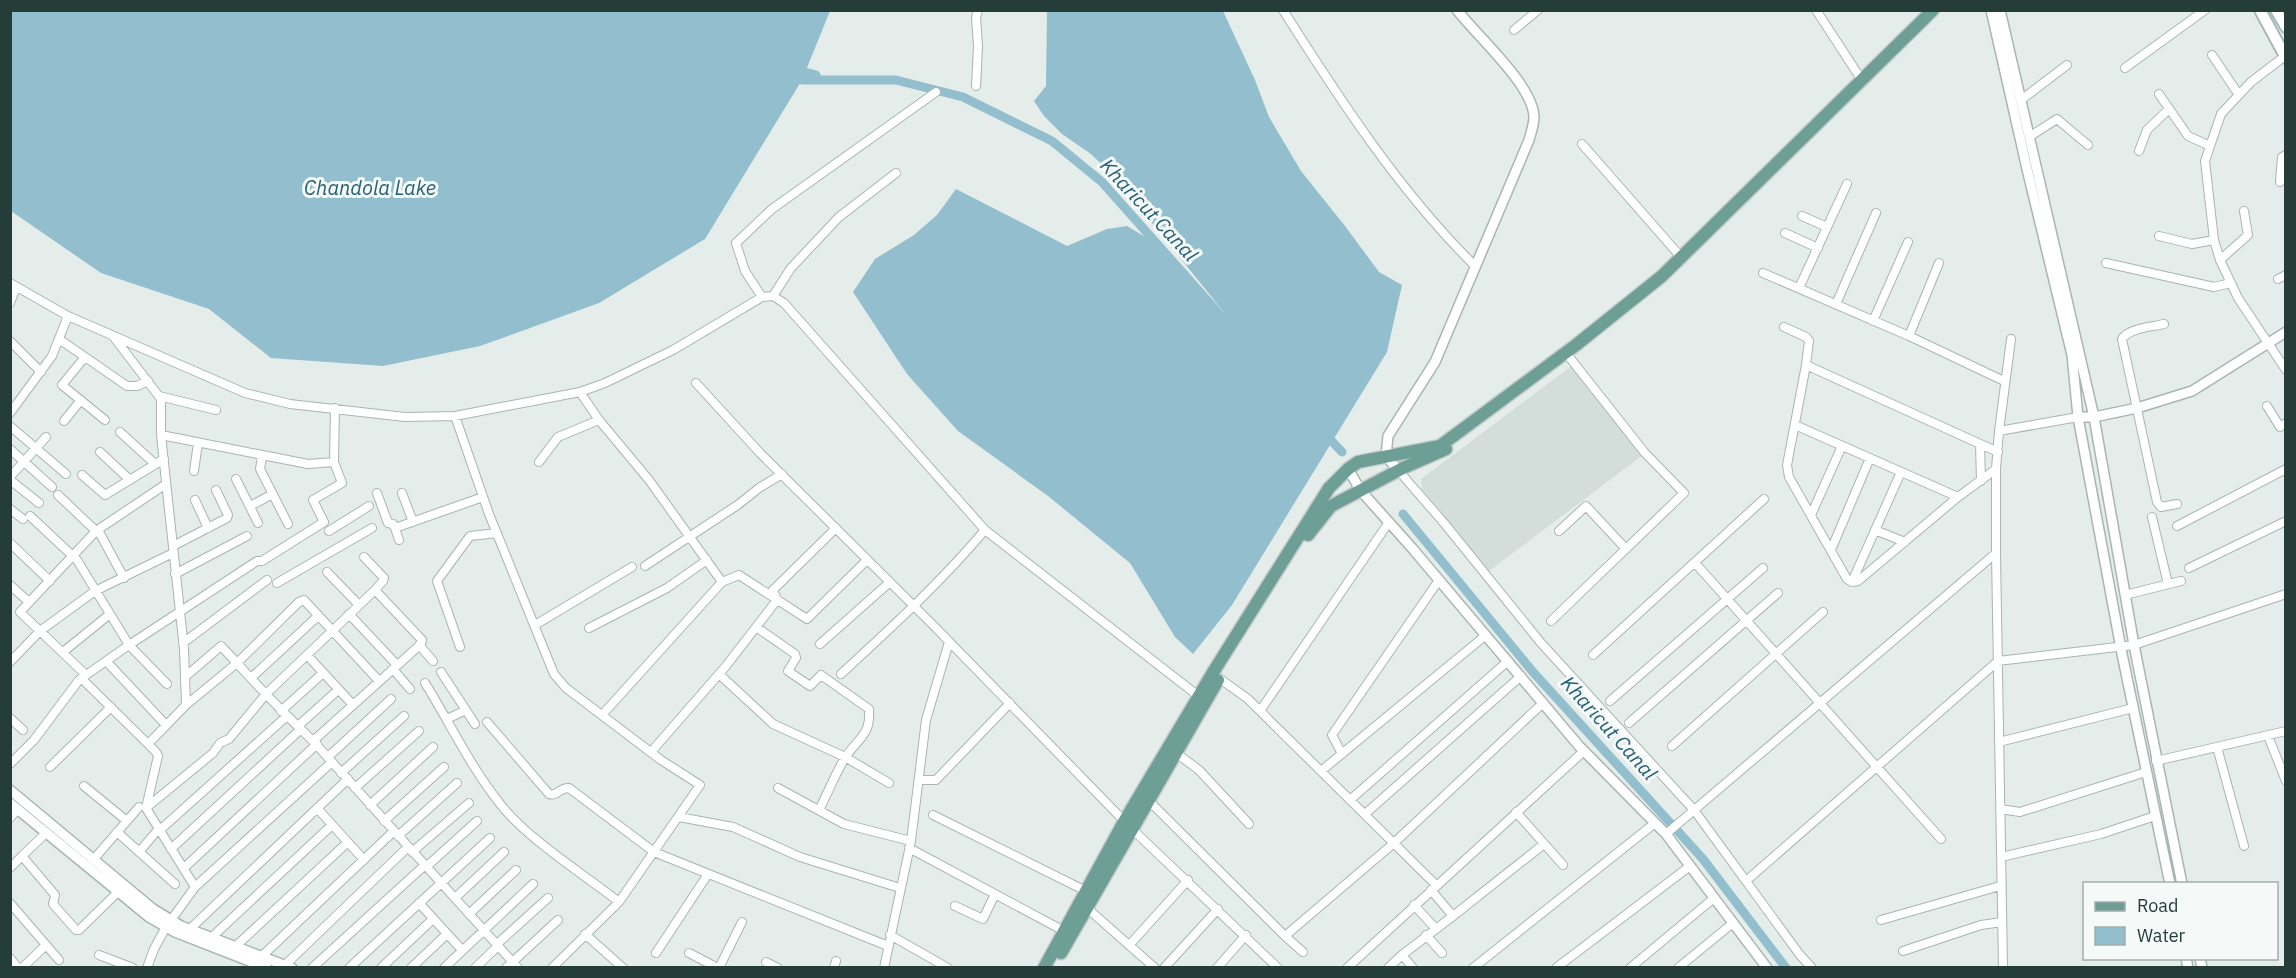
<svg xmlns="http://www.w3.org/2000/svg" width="2296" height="978" font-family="'IBM Plex Sans',sans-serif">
<rect width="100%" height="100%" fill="#e5edea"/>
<path fill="#d3ddd9" d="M1574 364 1643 455 1489 571 1422 489 1421 479Z"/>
<path fill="#92becd" d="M1047 10 1223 11 1255 80 1269 117 1301 171 1345 226 1379 272 1402 285 1387 352 1232 605 1193 654 1175 637 1130 563 1048 496 958 431 907 374 853 292 875 259 914 235 937 215 956 189 1067 246 1107 229 1127 226 1147 238 1220 321 1227 316 1114 176 1091 154 1062 134 1044 116 1034 101 1046 86Z
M10 11 11 10 830 11 802 80 705 239 599 303 480 346 383 366 271 358 209 309 101 273 11 211Z"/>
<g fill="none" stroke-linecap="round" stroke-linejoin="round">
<path stroke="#92becd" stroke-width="9" d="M794 69 816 75 802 80H896L963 97 1052 141 1102 182 1231 327
M1325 434 1342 452
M1403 514 1533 672 1703 859 1786 968"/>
<defs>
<path id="minor" d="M1283 10C1340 100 1400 192 1475 266
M1816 10 1863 82
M1514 30 1538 10
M2212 55 2239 95
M2285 56 2251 82 2221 114 2205 161 2214 240 2220 260 2238 298 2286 370
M2125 68 2205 10
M976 86 978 46 976 17 978 10
M2159 94 2188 136 2210 146
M2021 100 2067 65
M2029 137 2057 119 2088 145
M1582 144 1680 256
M2139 151 2147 130 2169 109
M2280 182 2282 157 2286 155
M1802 216 1827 227
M1785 233 1818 248
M2159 236 2192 244 2214 240
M2220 260 2248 235 2244 211
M2106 263 2214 287 2231 283
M1763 273 1909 336 2004 381
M2278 279 2286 275
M10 283 68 316 245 393 290 404 405 417 455 416 580 392 605 383 673 350 762 297 773 296 784 303 985 530 1201 698
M1799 288 1847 184
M773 296 791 268 839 217 896 173
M762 297 745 271 736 243 772 209 936 92
M10 303 16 287
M1836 304 1876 213
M1873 321 1908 242
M2164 324C2152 327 2129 328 2122 339L2157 502 2161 507 2177 504
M1784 327 1806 337 1809 341 1806 365
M113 336 161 399V435L184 649 186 705 148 744 156 752 158 756 146 808 195 887 166 927 154 949 147 968
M1909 336 1939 263
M59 339 127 386H137L148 381
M10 341 41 372
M85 357 62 385 105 420
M696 383 760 453 931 623 1132 829 1278 968
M580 392 599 420 649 480 722 582
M159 396 216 410
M2267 406 2280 427 2286 423
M10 413 52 356 68 316
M455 416 489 514 554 674 566 688 661 760 700 785 619 902 552 968
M64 421 81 400
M1795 425 1958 497
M10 426 66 474
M1999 431 2011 339
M120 432 155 464
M161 435 308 464 334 462 335 408
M1980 444 1981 481
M10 449 52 487
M100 452 130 480
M262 457 260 469 288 524
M539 462 558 437 599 420
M1996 469 1958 497 1858 581 1852 582 1847 579 1789 477 1787 465 1806 365 1998 452
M1398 470 1444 523 1541 643 1694 810 1800 955 1812 968
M194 471 198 443
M82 475 105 495 164 459
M10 477 46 437
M236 479 258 523
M10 480 39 503
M377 493 388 523 393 524 395 528
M402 493 413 522
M58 495 96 531
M195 500 208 528
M250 506 273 494
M10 509 23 519
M1811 515 1842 446
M30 516 77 560 129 645 257 561H262L324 522 313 500 342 483 334 462
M2152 517 2168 584
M2177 526 2286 469
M98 530 124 578
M1875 530 1905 542
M329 531 369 506
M1559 531 1586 506 1626 549
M399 540 395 528 483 497
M10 543 50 581
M173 546 227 518 228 515 216 490
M1831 550 1870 458
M364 557 384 578 383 581 375 590
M1696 564 1941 839
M645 566 739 504 759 488 782 474
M2189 568 2286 521
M327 572 359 605
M175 574 247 536
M1852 582 1901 472
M277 583 372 528
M10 585 29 602
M2125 595 2181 581
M349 614 397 665
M1551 621 1684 493 1645 453 1570 358
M535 625 632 567
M756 627 795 654 796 658 788 671 810 686 821 675 869 709C871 737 857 738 845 758 835 774 828 793 819 810
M589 628 667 588 707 560
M183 643 267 580
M820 644 890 582
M419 645 433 661
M460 647 437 581 470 536 497 533
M63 652 110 614
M307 655 353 705
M1593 655 1764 499
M106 661 166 725
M10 662 40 631 95 591 173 553
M393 669 410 689
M441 672 475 724
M719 674 773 724 845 757 889 783
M841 674C891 628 941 582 985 530
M86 675 20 612 96 531 166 484
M185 677 221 646 237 663 299 602 304 600 379 681
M251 678 318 616
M1219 678 1248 699 1436 885
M82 679 148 744
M425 683C450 723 471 768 501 805 528 839 583 874 619 902
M1610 701 1763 568
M281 711 323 673
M1260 711 1389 522
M602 715 722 582 739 575 807 619 867 560
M10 718 23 730
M447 719 466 710
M487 722 549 794C557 797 560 787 569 788L654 852 888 946
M1629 723 1778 593
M298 726 338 690
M2268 736 2286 781
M313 741 518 968
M1999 742 2133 708
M1672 746 1823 612
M2217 747 2244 846
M651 752 726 666 777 600 773 590 836 528
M1176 753 1199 770 1249 824
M1342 754 1332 735 1439 580
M328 757 391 699
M2156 761 2286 731
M10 764 34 740 79 680 129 645 167 684
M50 767 111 707
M1321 771 1486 635
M341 773 404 716
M919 780H936L1010 703
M84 786 127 821
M355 788 419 731
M778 788 844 824 911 841
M1350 800 1508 661
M1149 801 1285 936 1394 843 1543 703
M370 805 433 747
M146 808 213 753 220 743 229 739 266 694 375 590 422 640 421 644 313 741C287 716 261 690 237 663L186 705
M317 808 364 860
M2000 809 2020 812 2146 772
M1516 812 1563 865
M1365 814 1521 676
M933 815 1086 891
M679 817 733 827 800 857 900 888
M10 818 18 809
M384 821 444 767
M160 830 287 716
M117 832 175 884
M46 833 22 856 55 895 53 904 76 930H79L118 892
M1666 834 1996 553
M398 836 457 783
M909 848 1064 931
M171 849 301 729
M139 852 156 832
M412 852 469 803
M2001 857 2101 834 2155 816
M93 860 139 807
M426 867 477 821
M10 868 22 856
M184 868 317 744
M1746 881 1998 661 2134 645 2286 594
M195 887 332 762
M455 898 504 852
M10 903 59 960
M419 903 462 950
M1414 905 1435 928
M955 906 983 919 995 894
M1087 908 1155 968
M469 914 516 870
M1453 916 1544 844
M1881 920 2000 886
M190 929 348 779
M585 934 623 968
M890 935 948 968
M1426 935 1442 953
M1285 936 1303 952
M212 937 332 825
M1133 941 1188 880
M497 944 548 898
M236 946 348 842
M1903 951 1981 925 2002 922
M656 953 708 874
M689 953 718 968
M99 955 133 968
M262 956 394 831
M10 958 18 968
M766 962 778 968
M285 965 408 847
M22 968 46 945
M312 968 425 865
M349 968 490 838
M381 968 433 919
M411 968 447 934
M444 968 533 884
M475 968 498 946
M506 968 558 920
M719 968 742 922
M834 968 836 961
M884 968 911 841 926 720 949 642
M1164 968 1218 909
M1217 968 1246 935
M1347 968 1584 751
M1388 968 1402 955
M1413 968 1402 955 1453 916 1431 890
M1473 968 1655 823
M1556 968 1690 866
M1630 968 1714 898
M1678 968 1733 923
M2003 968 1996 553V469L1999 431 2078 417"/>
<path id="tertiary" d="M1991 10 2027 169 2072 355 2078 417 2122 654 2170 884
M2000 10 2094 417 2134 645 2182 884
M2078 417H2094L2137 408 2192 391 2286 332
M1348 469 1361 491 1412 548 1579 746 1666 834 1767 968
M1398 470 1386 456 1388 436 1435 362 1529 140C1531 133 1534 124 1534 117 1533 85 1477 36 1457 10
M10 790 153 909 181 926 292 968
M10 803 149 917 175 932 267 968
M2186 958 2188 968
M2200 958 2202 968"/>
<path id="secondary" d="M2260 10 2286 58
M2276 10 2286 27"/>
<path id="primary" d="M1308 535 1331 506 1403 468 1446 449
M1061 953 1218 680
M1044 968 1125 820 1212 674 1329 488 1348 469 1358 462 1440 446 1576 345 1662 276 1933 10"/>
</defs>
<use href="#minor" stroke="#a8b5b1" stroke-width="10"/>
<use href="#tertiary" stroke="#a8b5b1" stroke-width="12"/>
<use href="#secondary" stroke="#a4b8b3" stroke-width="14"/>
<use href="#primary" stroke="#c2c9c8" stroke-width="15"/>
<use href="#minor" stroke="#fff" stroke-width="8"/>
<use href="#tertiary" stroke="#fff" stroke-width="9"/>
<use href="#secondary" stroke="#fff" stroke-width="10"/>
<use href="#primary" stroke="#6d9f97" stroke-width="12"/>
</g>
<g text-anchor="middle" stroke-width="6" stroke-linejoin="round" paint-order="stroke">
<g font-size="20" font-style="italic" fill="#246075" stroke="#f5f9f8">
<text x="370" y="195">Chandola Lake</text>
<text transform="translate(1149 210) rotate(47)" y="7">Kharicut Canal</text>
<text transform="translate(1609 728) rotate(48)" y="7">Kharicut Canal</text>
</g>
</g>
<rect width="2296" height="978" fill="none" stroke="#253d39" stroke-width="24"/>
<rect x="2083" y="882" width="195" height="78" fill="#f5f9f8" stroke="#a2aeac" stroke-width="1.5"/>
<rect x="2095" y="902" width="30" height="9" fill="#6d9f97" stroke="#a2aeac" stroke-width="1.5"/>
<text x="2137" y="912" font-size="18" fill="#253d39">Road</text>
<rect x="2095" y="927" width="30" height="18" fill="#92becd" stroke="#a2aeac" stroke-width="1.5"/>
<text x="2137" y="942" font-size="18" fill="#253d39">Water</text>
</svg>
